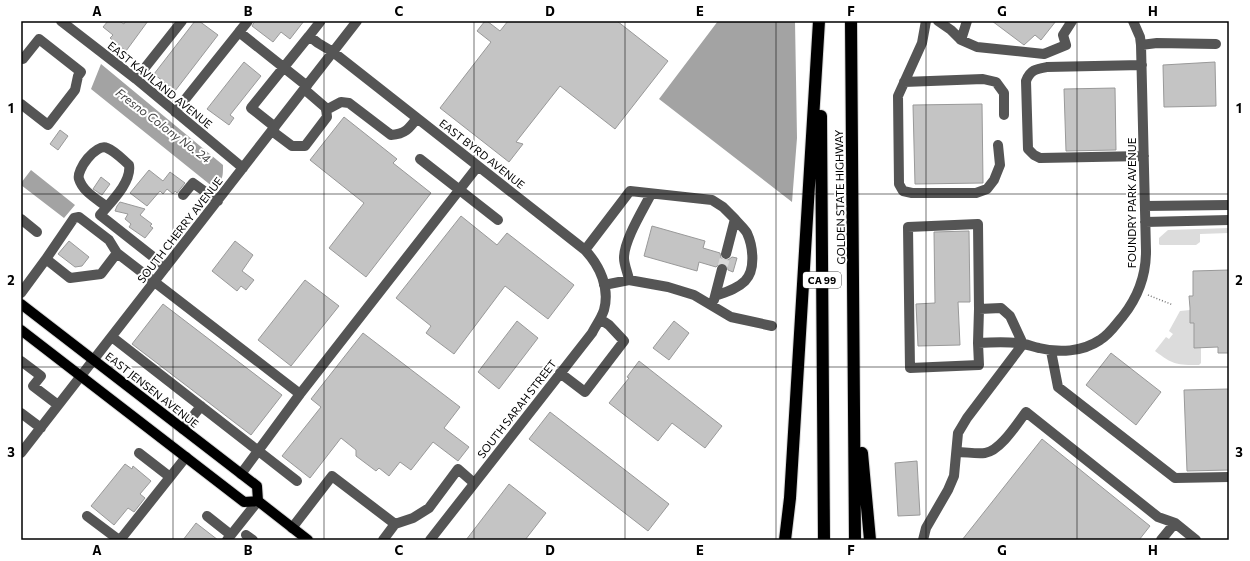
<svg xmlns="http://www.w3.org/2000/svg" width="1250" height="561" font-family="Commissioner,sans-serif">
<rect width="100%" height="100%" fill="#fff"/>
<path fill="#dcdcdc" d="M1229 228V233L1200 234V242L1196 245H1160L1159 244V238L1168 230Z
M1190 310V323H1194V347H1201V363L1199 365C1177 365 1173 365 1155 351L1166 337 1169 339 1173 334 1169 331 1180 311Z"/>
<path fill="#a3a3a3" d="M718 21H795L797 138 792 202 659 99Z
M101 64 223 165C223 178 223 180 213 187L91 89Z
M31 170 75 205 64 218 21 185V183Z"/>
<path fill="#c4c4c4" stroke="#999" d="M108 21H119L124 24 126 21H148L126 51 110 38 113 35 103 27Z
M195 21H199L218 35 175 91 154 74Z
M255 21H304L290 39 281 32 273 42 252 26Z
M485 21H487L500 31 508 21H617L668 61 615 129 560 86 516 142 523 144 509 162 440 108 491 42 477 31Z
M992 21H1056L1041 40 1035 35 1024 45Z
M244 62 261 76 230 115 234 118 229 125 207 109Z
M1215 62 1216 106 1164 107 1163 65Z
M1115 88 1116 150 1066 151 1064 89Z
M982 104 983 183 915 184 913 105Z
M344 117 397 159 393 163 431 193 366 277 329 248 364 203 310 160Z
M60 130 68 136 58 150 50 144Z
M149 170 163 181 170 172 185 183 177 193 175 191 173 194 167 189 163 194 160 191 147 206 130 193Z
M101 177 110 184 102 195 93 189Z
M120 202 145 209 140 215 152 224 150 226 153 228 145 238 129 227 131 224 125 219 128 214 115 211 117 206Z
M461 216 497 245 507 233 574 285 548 319 505 286 454 354 426 333 431 326 396 298Z
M652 226 705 241 703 248 720 253 721 258 724 260H728L732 257 737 258 733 272 728 270 727 265 723 263H720L716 267 699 262 697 271 644 256Z
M969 231 970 302H958L960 345 918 346 916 304 935 303 934 232Z
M69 241 89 257 82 266 75 267 58 254Z
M235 241 253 255 242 271 254 280 246 290 241 286 237 291 212 271Z
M1229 270V353H1218V347L1194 348V323H1190V308L1189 296H1193V271Z
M305 280 339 306 291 366 258 340Z
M163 304 282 395 251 435 132 344Z
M517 321 538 338 499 389 478 372Z
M674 321 689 333 669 360 653 348Z
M363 333 460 407 444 428 469 447 458 461 433 442 411 470 400 462 389 476 379 468 376 471 356 456V450L341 438 310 478 282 456 321 407 311 399Z
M1111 353 1161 392 1136 425 1086 385Z
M639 361 722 426 705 448 672 423 658 441 609 403 629 378 627 377Z
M1229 389V470L1187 471 1184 390Z
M550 412 669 504 648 531 529 439Z
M1042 439 1150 526 1139 540H962Z
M917 461 920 515 898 516 895 463Z
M125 464 132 469 133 466 151 481 140 494 145 498 134 512 128 508 114 525 91 506Z
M509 484 546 513 525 540H466Z
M196 523 218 540H183Z"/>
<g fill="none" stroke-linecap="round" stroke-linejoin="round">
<path stroke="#d9d9d9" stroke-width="10" stroke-dasharray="10 5" stroke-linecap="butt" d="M722 269 726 254"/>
<defs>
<path id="major" d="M21 304 257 486 258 501
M21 330 244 502 258 501 308 540"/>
<path id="highway" d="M851 21 855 540
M821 116 824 540
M862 453 870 540
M785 540 790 498 819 21"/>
</defs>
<use href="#major" stroke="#dbdbdb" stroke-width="12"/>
<use href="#highway" stroke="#dbdbdb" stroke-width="14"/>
<path stroke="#777" stroke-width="1.5" stroke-dasharray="1 2" stroke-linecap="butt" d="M1148 295 1173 305"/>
<path stroke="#555" stroke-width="10" d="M61 21 136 79 243 168
M926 21 922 43 898 96 899 184 903 191 912 193H976L987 189 994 180 1000 165 998 145
M938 21 951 30 961 40
M967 21 961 40 977 47 1044 54 1066 45 1063 35 1072 21
M239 32 248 21
M309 36 320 22 319 21
M1141 45 1157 43 1216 44
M21 57 23 59 39 39 81 72 78 76 75 90 48 125 21 104
M1142 65 1047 67C1036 69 1030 70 1026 81L1028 149 1034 155 1040 158 1144 156
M136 79 182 21
M904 82 983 79 996 82 1004 93V115
M326 110 341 102 349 103 391 135C405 134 409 129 417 118
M175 112 239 32 307 86
M275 127 251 108 309 36 318 43 333 52 585 250C600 266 610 288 604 310 601 319 596 325 592 333L430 540
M272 131 292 146H305L327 117 326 108 304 89
M420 159 498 220
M183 195 193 183 218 201
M1145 206 1229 205
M107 207C97 199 83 192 79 179 76 170 96 143 107 148 115 151 122 159 129 165 132 182 111 202 100 215L166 267
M21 219 37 232
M1145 222 1229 220
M585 250 630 191 712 200 723 207 735 219 726 254
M46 259 74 218 79 217 109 240 117 253
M629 280C628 273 624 265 624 258 624 240 643 210 651 194
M604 285 629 280 668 287 694 295 731 317 772 326
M21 293 46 259 70 278 101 274 117 253 300 394 478 166
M715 296C726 292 737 289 745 281 756 270 753 246 747 233 744 228 739 224 735 219
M714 300 722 269
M979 309 1001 308 1010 316 1023 344
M112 337 297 481
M978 343 979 309 978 224 908 227 910 368 979 365 978 343C993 342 1010 341 1024 344 1029 345 1034 347 1039 348 1059 353 1082 352 1100 340 1110 334 1116 324 1123 316 1138 297 1146 275 1146 251L1141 45 1140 37 1133 21
M1051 351 1058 387 1175 478 1229 477
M21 361 41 376 33 386 58 405
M560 373 585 392 624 341 609 325 600 319
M21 413 41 428
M183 429 201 406
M957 452C966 452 976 454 985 453 1000 451 1017 424 1026 412L1158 517 1175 523 1196 540
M21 453 357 21
M139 453 170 477
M241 474 300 394
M87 516 119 540
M207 516 231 535
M395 524 413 518 429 508 458 469 474 483
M292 528 332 476 395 524 383 540
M246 535 253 540
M120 540 186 457
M227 540 258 501
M923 540 926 528 948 490 954 476 958 433 967 418 1023 344
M1161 540 1175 523"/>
<use href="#major" stroke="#000" stroke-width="10"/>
<use href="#highway" stroke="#000" stroke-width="12"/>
</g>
<path fill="none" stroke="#000" stroke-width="1" stroke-opacity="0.55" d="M173 21V540M324 21V540M474 21V540M625 21V540M776 21V540M926 21V540M1077 21V540M21 194H1229M21 367H1229"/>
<g text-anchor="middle" stroke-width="4" stroke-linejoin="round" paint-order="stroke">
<rect fill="#fff" stroke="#4c4c4c" stroke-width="1" x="803" y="272" width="38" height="16" rx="3"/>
<g font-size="10" font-weight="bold" fill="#000">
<text x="822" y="284">CA 99</text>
</g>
<g font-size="11" fill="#000" stroke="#fff">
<text transform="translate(160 85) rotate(39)" y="4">EAST KAVILAND AVENUE</text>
<text transform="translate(482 154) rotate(38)" y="4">EAST BYRD AVENUE</text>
<text transform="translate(840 197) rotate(-91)" y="4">GOLDEN STATE HIGHWAY</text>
<text transform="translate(1132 203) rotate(-90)" y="4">FOUNDRY PARK AVENUE</text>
<text transform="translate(180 230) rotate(-52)" y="4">SOUTH CHERRY AVENUE</text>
<text transform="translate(152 390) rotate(38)" y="4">EAST JENSEN AVENUE</text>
<text transform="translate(517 409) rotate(-52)" y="4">SOUTH SARAH STREET</text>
</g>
<g font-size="12" font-style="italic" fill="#444" stroke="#fff">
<text transform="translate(163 126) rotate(37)" y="4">Fresno Colony No. 24</text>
</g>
</g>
<rect width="1250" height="561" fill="none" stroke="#ffffff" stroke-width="44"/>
<rect x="22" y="22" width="1206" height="517" fill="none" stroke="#000" stroke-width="1.5"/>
<g font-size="13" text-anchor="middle" font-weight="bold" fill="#000">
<text x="97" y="16">A</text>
<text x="248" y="16">B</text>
<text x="399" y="16">C</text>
<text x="550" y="16">D</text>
<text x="700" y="16">E</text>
<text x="851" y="16">F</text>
<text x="1002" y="16">G</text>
<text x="1153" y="16">H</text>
<text x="11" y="113">1</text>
<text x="1239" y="113">1</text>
<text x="11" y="285">2</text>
<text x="1239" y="285">2</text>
<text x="11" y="457">3</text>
<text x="1239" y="457">3</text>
<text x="97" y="555">A</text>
<text x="248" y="555">B</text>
<text x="399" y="555">C</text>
<text x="550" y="555">D</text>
<text x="700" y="555">E</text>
<text x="851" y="555">F</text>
<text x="1002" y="555">G</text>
<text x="1153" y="555">H</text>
</g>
</svg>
